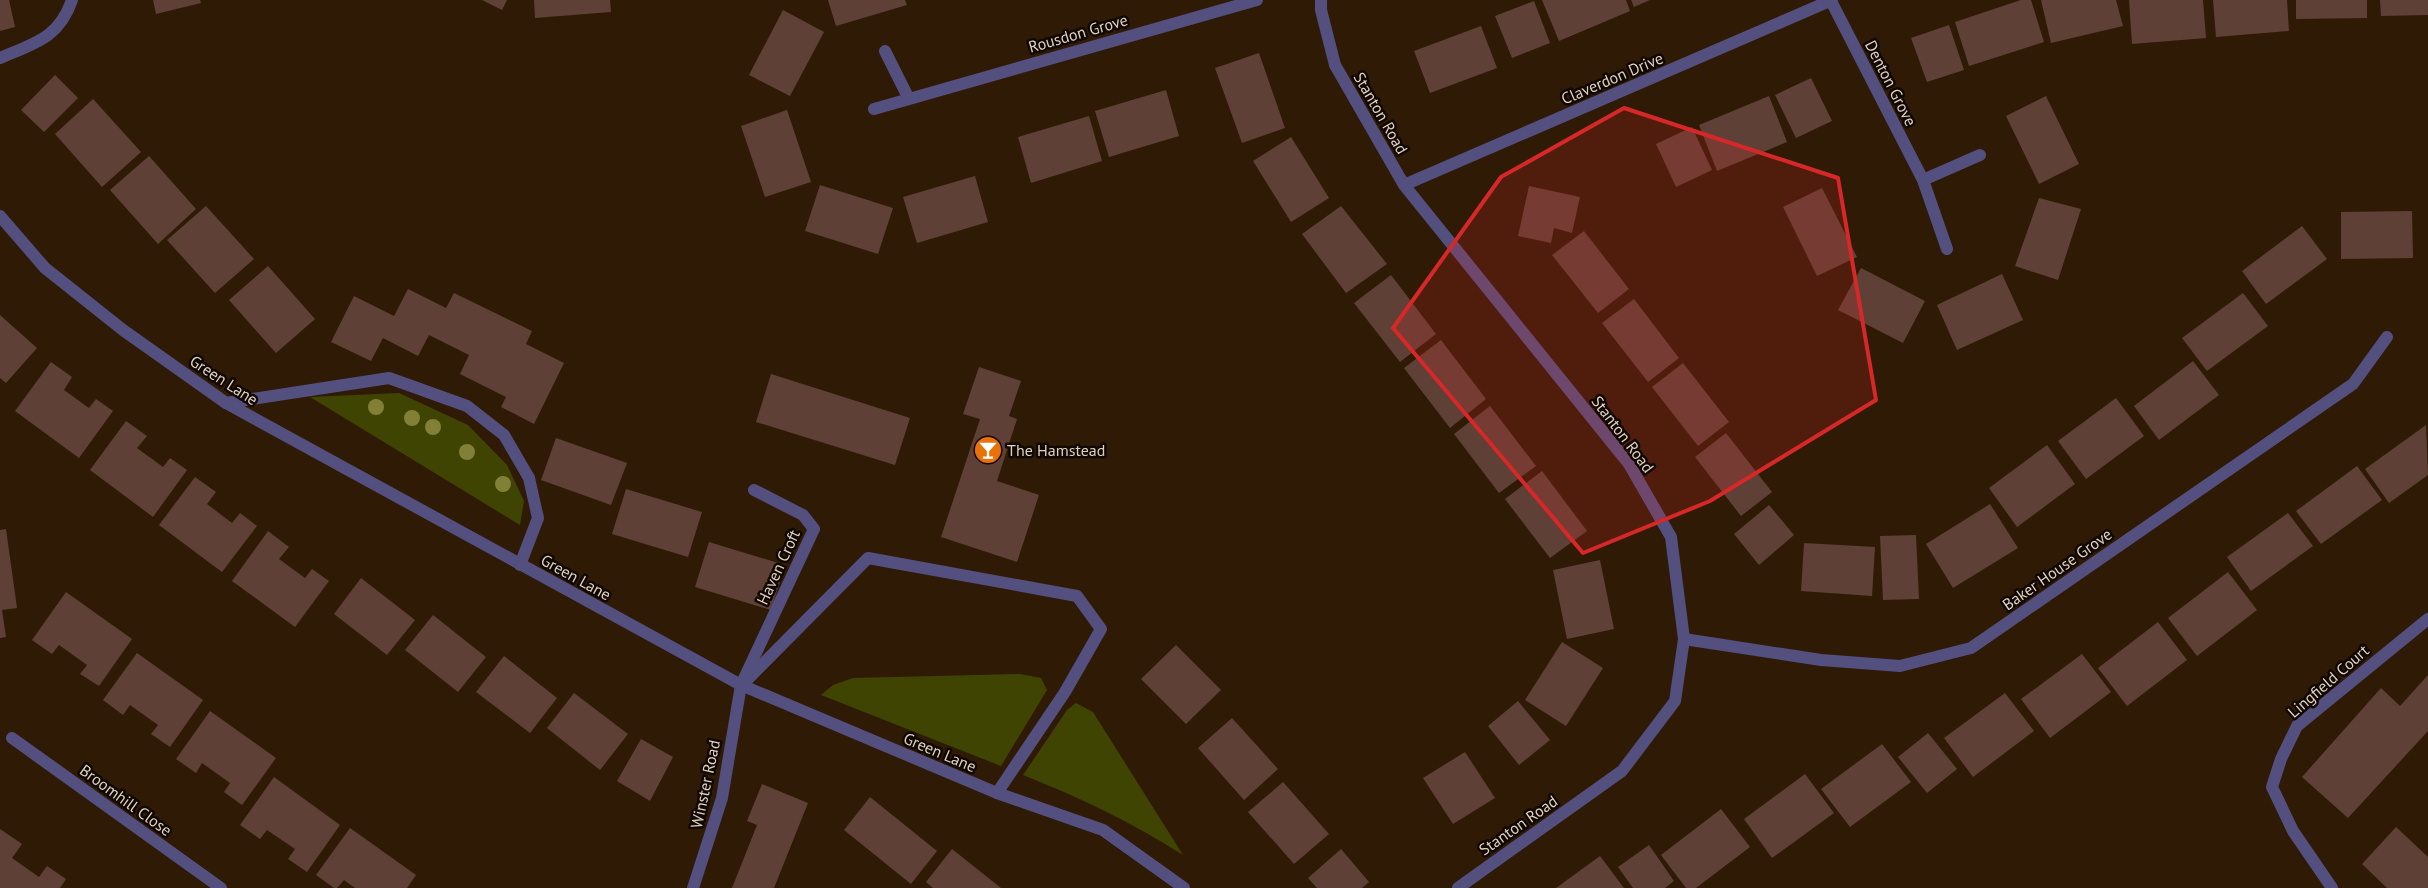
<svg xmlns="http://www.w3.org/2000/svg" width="2428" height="888" font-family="'PT Sans',sans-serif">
<rect width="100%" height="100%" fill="#2f1b05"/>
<path fill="#3f4403" d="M399 393 468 425 507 465 524 501 520 525 310 397Z
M1020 674 1041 678 1047 690 1001 766 821 695 833 685 853 678Z
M1076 703 1093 712 1183 855C1131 822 1081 798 1023 775L1067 710Z"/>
<path fill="#5e4036" d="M0 0H9L15 27 0 31Z
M153 0H200L201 3 156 14Z
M482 0H507L502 10Z
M534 0H610L611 12 535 18Z
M828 0H905L907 5 836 26Z
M1542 0H1626L1630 11 1559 41Z
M1631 0H1650L1634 7Z
M2021 0H2031L2044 42 1969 66 1955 22Z
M2041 0H2116L2123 26 2051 43Z
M2129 0H2203L2206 38 2132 44Z
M2213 0H2287L2289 31 2216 37Z
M2296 0H2367V18L2296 19Z
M2380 0H2428V15L2381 16Z
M1534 1 1550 43 1512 58 1495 16Z
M783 10 824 32 790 96 749 75Z
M1949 25 1964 70 1927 82 1911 38Z
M1481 26 1497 68 1430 93 1414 51Z
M1259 53 1285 128 1242 143 1215 68Z
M55 75 78 98 44 132 21 110Z
M1811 78 1832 121 1796 138 1775 95Z
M1166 90 1179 136 1109 157 1095 111Z
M1769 96 1787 142 1717 171 1699 125Z
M2046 96 2079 164 2039 184 2006 116Z
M93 99 141 152 102 187 55 134Z
M787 110 811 182 765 197 741 126Z
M1089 116 1102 161 1031 183 1018 137Z
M1692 127 1712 170 1676 187 1656 144Z
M1291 137 1329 198 1291 222 1253 161Z
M149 156 196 209 158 244 110 190Z
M975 176 988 222 917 243 903 197Z
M820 185 893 208 878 254 805 231Z
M1529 186 1580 197 1572 233 1554 228 1551 243 1518 236Z
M1822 188 1857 257 1817 276 1783 207Z
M2039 198 2081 209 2058 280 2015 266Z
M206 206 254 259 215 293 167 240Z
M1341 206 1387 264 1346 293 1302 234Z
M2412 211 2413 258 2341 259V212Z
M2302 226 2327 259 2266 304 2242 271Z
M1584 231 1629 289 1598 313 1552 255Z
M268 266 315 319 276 353 229 300Z
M1861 268 1925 301 1903 343 1838 310Z
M2002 274 2023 320 1957 350 1937 305Z
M1391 275 1436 334 1400 362 1354 303Z
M408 289 446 308 454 293 532 331 526 344 564 363 534 424 501 407 506 397 460 374 469 355 429 335 418 356 383 338 371 361 331 342 354 296 394 316Z
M2243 293 2268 326 2207 371 2182 338Z
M1634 299 1679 358 1648 382 1602 323Z
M0 315 37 348 6 383 0 378Z
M1441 340 1486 399 1450 428 1404 368Z
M2193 361 2219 395 2159 440 2134 406Z
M51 362 72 377 64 390 89 408 96 399 113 411 79 458 15 411Z
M1683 363 1729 422 1698 446 1652 387Z
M979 367 1021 381 1009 416 1017 419 997 481 1039 495 1017 562 941 537 980 419 963 414Z
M771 374 910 418 895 465 756 422Z
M2116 398 2144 436 2086 479 2058 441Z
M1490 406 1536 466 1499 493 1454 434Z
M126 421 147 436 137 448 163 467 170 458 187 470 153 517 90 470Z
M2426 425 2428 475 2389 503 2365 469Z
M1726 433 1772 492 1741 516 1695 457Z
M556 438 627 463 611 505 541 480Z
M2047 445 2075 484 2017 527 1989 488Z
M2357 466 2382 500 2321 544 2296 511Z
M1542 471 1587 531 1550 558 1505 499Z
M195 477 216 492 207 504 232 523 240 513 257 526 222 572 159 525Z
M626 489 702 512 688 557 612 534Z
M1990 504 2018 548 1953 588 1926 544Z
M1769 505 1794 535 1759 565 1734 534Z
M2288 513 2313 546 2251 591 2227 557Z
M6 529 17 608 2 610 6 637 0 638V530Z
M268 531 289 547 279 559 305 578 312 569 329 581 295 627 232 581Z
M1916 535 1919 599 1883 600 1880 536Z
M709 542 785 565 771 610 695 587Z
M1804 543 1875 547 1872 596 1801 591Z
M1600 560 1614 629 1567 639 1553 570Z
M2228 572 2257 610 2197 656 2168 618Z
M361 578 415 620 387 655 334 614Z
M66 592 132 639 99 686 80 674 87 665 59 645 52 654 32 640Z
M433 615 486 657 458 692 405 650Z
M2158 622 2187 660 2127 706 2098 668Z
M1562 642 1603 668 1566 726 1525 700Z
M1176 645 1221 690 1186 724 1141 679Z
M137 653 203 700 170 747 151 734 158 725 130 705 123 715 103 700Z
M2082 654 2111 692 2050 738 2021 699Z
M504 656 557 698 530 733 476 692Z
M2428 675V731L2348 818 2302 777 2381 688 2400 706Z
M574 693 628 734 600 770 547 728Z
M2005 693 2034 731 1973 777 1944 738Z
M1518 701 1550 740 1519 765 1488 726Z
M210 711 276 758 242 805 224 792 230 783 202 763 196 773 176 759Z
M1232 718 1278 769 1244 800 1198 748Z
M1928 733 1957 769 1927 793 1898 757Z
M641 739 673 757 650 801 617 781Z
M1882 744 1911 782 1850 827 1821 789Z
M1465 752 1495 798 1453 824 1423 778Z
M1805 774 1834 813 1772 858 1744 819Z
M274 777 340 825 307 872 288 859 295 849 267 830 260 839 240 825Z
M1283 782 1329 834 1294 864 1248 812Z
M762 784 808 803 774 888H732L757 825 747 821Z
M870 797 937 851 911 884 844 830Z
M1721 809 1750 847 1696 888H1686L1661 855Z
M2396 827 2428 857V888H2387L2362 864Z
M350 828 416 875 407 888H355L344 880 337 888H334L316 875Z
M0 829 22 844 12 858 39 877 47 866 66 879 60 888H0Z
M1649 845 1674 881 1665 888H1633L1618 867Z
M952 849 1001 888H933L926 882Z
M1341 849 1369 882 1362 888H1317L1308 878Z
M1600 856 1624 888H1556Z"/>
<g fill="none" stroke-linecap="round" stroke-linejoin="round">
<path stroke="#534f7e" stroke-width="12" d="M226 403 389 378 467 406 504 435 529 478 538 518 520 565
M743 684 868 558 1077 596 1101 629 1065 692 997 793"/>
<path stroke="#534f7e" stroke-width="12" d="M1321 0V10L1335 65 1404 185 1629 464 1671 537 1684 639 1675 701 1622 771 1458 888
M1831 1 1923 180 1947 249
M885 51 908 97
M0 58C35 43 59 38 72 0
M874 109 1257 0
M1923 180 1980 155
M1404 185 1832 0
M0 216 45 268 123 330 226 403 741 685 997 793 1103 830 1184 888
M1684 639 1821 660 1900 666 1971 648 2353 384 2387 337
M12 738 221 888
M693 888 722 798 741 685 814 529 803 515 754 490
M2332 888 2293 831 2272 787 2281 759 2297 726 2428 619"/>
</g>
<g fill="#828036">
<circle cx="376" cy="407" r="8"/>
<circle cx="412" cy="418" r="8"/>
<circle cx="433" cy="427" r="8"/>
<circle cx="467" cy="452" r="8"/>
<circle cx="503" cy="484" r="8"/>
</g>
<path fill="#d62828" fill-opacity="0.2" stroke="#d62828" stroke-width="4" stroke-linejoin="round" d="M1624 108 1838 178 1876 400 1710 501 1583 553 1393 328 1501 177Z"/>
<defs>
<symbol id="bar-disc" viewBox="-11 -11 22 22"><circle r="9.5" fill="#e8710a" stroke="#110802"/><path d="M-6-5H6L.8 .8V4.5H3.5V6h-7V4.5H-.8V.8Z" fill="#fff"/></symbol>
</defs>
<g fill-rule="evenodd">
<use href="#bar-disc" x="972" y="434" width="32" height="32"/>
</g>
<g text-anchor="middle" stroke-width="5" stroke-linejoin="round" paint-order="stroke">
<g font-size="16" fill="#dfd1c5" stroke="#110802">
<text transform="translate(1078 33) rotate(-16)" y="6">Rousdon Grove</text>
<text transform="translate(1612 78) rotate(-23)" y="6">Claverdon Drive</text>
<text transform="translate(1891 83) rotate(63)" y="6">Denton Grove</text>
<text transform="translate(1381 113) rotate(60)" y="6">Stanton Road</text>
<text transform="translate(224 380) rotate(33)" y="6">Green Lane</text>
<text transform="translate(1623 434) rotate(53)" y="6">Stanton Road</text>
<text transform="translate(778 567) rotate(-65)" y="6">Haven Croft</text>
<text transform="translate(2057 569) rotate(-35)" y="6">Baker House Grove</text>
<text transform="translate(576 577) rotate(29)" y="6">Green Lane</text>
<text transform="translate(2328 681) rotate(-41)" y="6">Lingfield Court</text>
<text transform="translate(940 752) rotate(23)" y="6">Green Lane</text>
<text transform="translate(705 784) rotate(-78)" y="6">Winster Road</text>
<text transform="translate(126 800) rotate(36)" y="6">Broomhill Close</text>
<text transform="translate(1518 825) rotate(-35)" y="6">Stanton Road</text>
</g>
<g font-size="16" fill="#dfd1c5" stroke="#110802" text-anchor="start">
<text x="1007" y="456">The Hamstead</text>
</g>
</g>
</svg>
